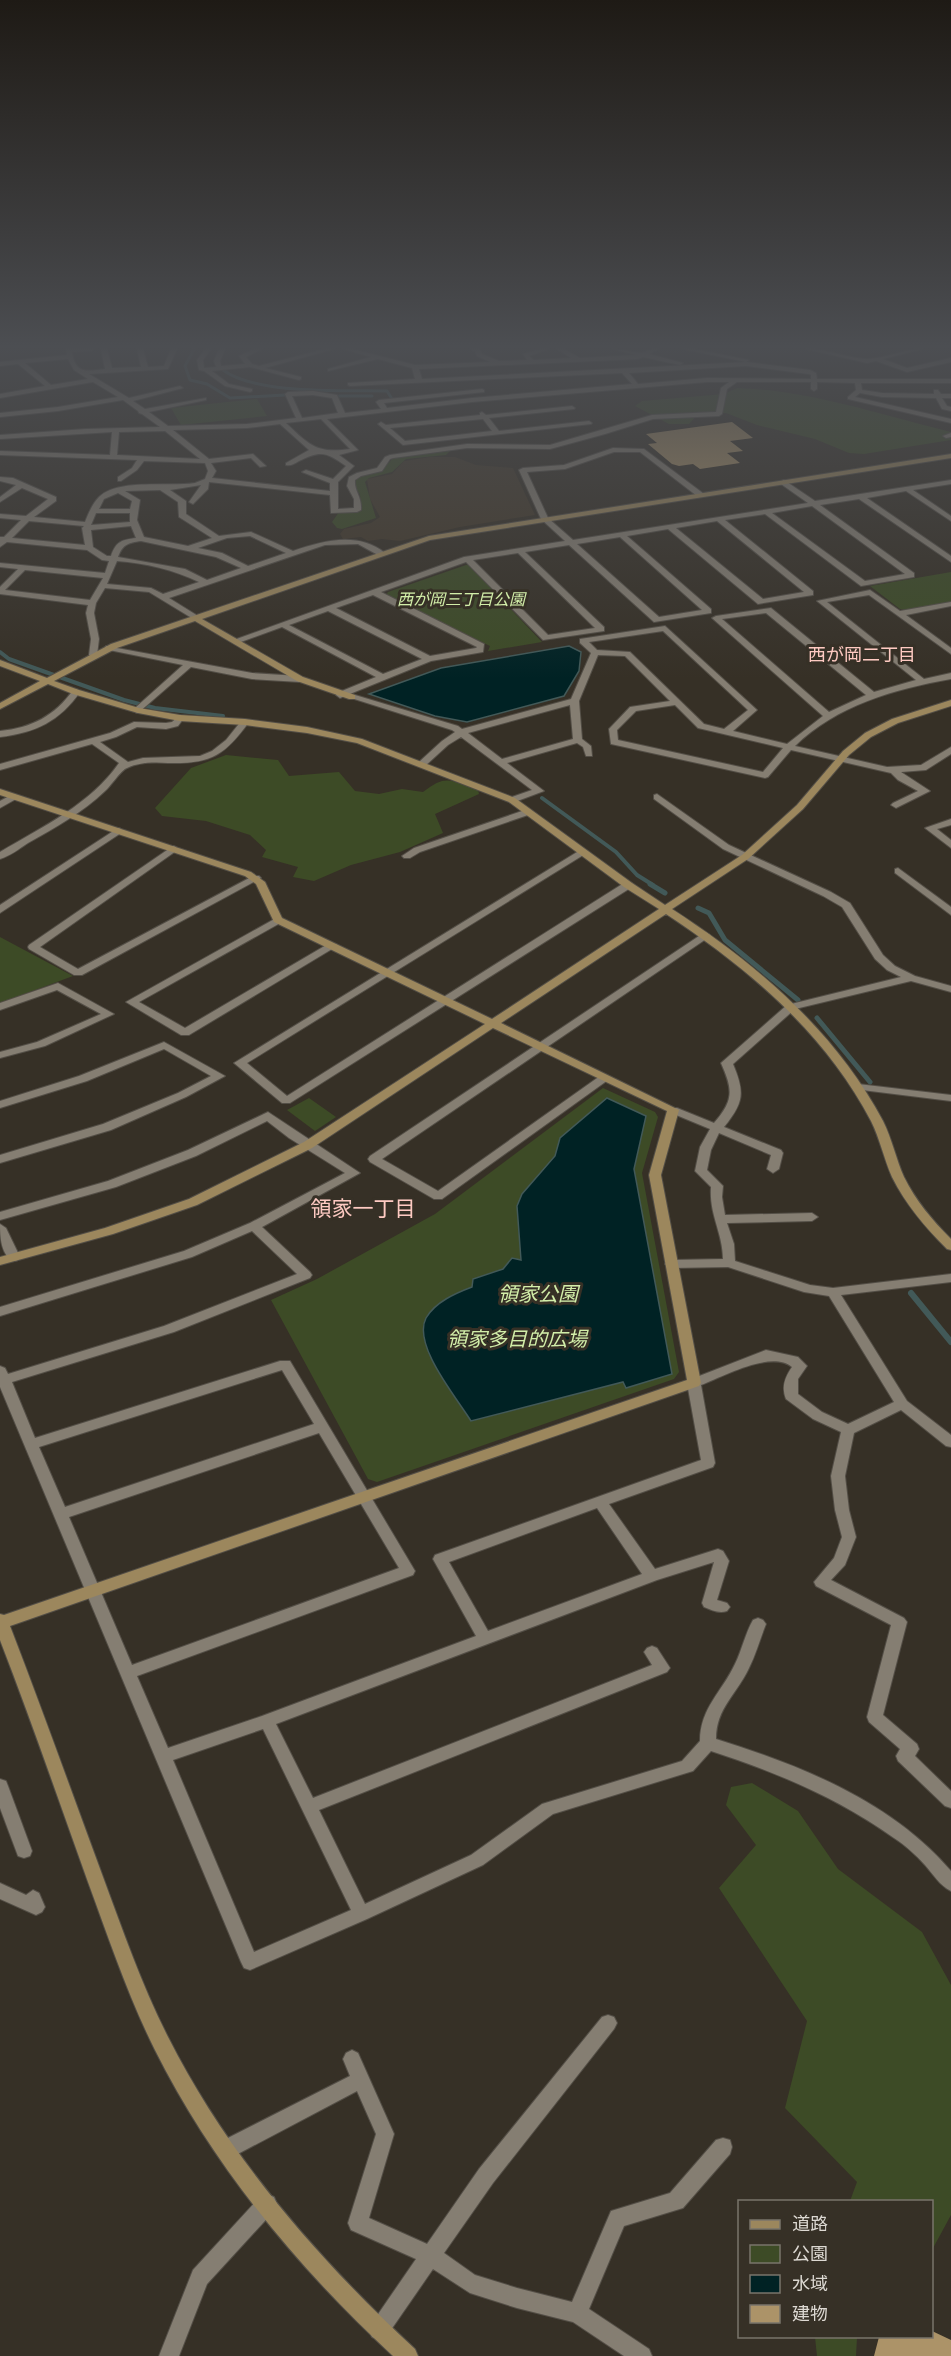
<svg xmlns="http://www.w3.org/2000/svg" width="951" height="2356" font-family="'Noto Serif','Noto Sans JP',serif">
<rect width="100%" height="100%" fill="#363026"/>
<path fill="#43392a" d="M430 457H455L476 465 513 468 535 515 460 527 400 541 382 539 368 541 361 537 343 539 340 534 344 529 371 523 380 517 370 499 367 479 392 474 404 461Z"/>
<path fill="#3d4b26" d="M737 388C809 390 881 415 951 432V440L864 454 849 453 815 439 757 425 726 413H699L689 424H669L635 406 642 401 724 394Z
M257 399 267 416 181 425 171 408Z
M448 449 450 451 446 455 406 459 392 472 369 478 365 482 376 518 342 529 337 528 332 522 339 512 362 511 360 495 353 483 360 475 381 471 395 456Z
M466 565H469L542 642 488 651 490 646 386 595 388 592Z
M951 572V602L906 610 900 609 870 586Z
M226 755 278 760 289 776 339 772 355 791 379 794 402 789 423 792C447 773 451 781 478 790L479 794 435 814 443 833 400 852 351 865 314 881 293 877 298 867 262 857 266 850 250 835 206 821 162 816 155 808 191 768Z
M0 937 73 976 0 1003Z
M603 1088 655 1112 658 1117 642 1173 679 1372 674 1379 377 1482 368 1479 271 1300 317 1279 435 1214Z
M309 1098 336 1117 315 1131 287 1110Z
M752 1783 798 1811 838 1869 922 1932 951 1985V2215L932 2250V2202L850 2201 857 2182 785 2108 807 2021 719 1888 756 1845 726 1805 731 1787Z
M815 2337H857L856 2356H817Z"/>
<path fill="#002224" stroke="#425958" stroke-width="1.5" d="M569 646 581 652 579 671 564 696 467 722 435 716 369 694 441 668Z
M607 1098 646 1116 634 1169 672 1374 626 1388 623 1382 471 1421C457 1398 412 1345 426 1318 435 1302 456 1293 472 1287L473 1279 503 1269 512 1258 521 1260 517 1206 522 1194 555 1156 560 1138Z"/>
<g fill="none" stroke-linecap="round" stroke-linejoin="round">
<path stroke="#425958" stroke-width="3" d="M194 349 185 366 190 380 207 384 230 398 285 395
M223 370C256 395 345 390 387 391L392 399
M339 396H372"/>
<path stroke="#425958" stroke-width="4" d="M0 652 9 659 124 700 155 708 223 716
M542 798 616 852 637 875 653 885"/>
<path stroke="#425958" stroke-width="5" d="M650 884 665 893
M698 908 709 913 725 940 798 1000
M817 1018 870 1082"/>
<path stroke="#425958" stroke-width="6" d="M911 1293 951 1342"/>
</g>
<path fill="#ac9368" d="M732 422 753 438 730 441 743 451 727 453 740 463 700 469 693 464 679 466 672 464 648 444 657 443 646 434Z
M932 2331 951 2340V2356H874L879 2337H932Z"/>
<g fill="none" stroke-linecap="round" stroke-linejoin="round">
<defs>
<path id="street" d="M66 349H94L91 351 72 352C75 375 88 371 105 369L101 349H107L112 368 141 367 137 349H143L148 367 164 366 171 349H177L168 369 89 374 129 398 180 386 183 388 133 401 145 409 206 398V400L149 412 168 426 247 424 296 418 285 394 288 392 313 391 337 395 345 413 381 409 376 402 379 400 482 389 484 390V392L384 403 387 408 472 398 632 384 622 373 350 386 348 385V383L415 379 412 368 378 359 328 371V369L371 357 343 349H352L415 365 490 362 477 356 475 351 470 349H480L482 354 499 361 527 360 523 354 540 349H549L529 356 534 360 571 358 557 349H564L580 358 636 355 613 349 642 353 652 349H659L649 354 683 363 680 365 643 357 638 359 419 369 422 379 747 362 810 370 816 373 817 379H951V383H861L862 390 882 393 934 394V390H938L941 394H951V398H942L947 406 951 407V411L942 409 936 398 882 397 860 393 855 397 951 419V423L848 399V397L856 390 855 383 817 382V389L814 391 811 389V382H737L727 389 722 414 719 416 653 419 605 434 550 449 467 448 393 458 390 459 382 471 361 476 355 480C354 491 362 496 361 510L357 512 331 513 330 495 209 482 208 489 193 504 189 502 201 485 170 490 186 501V514L219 536 251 532 293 551C323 541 357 531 385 553L378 555 358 544 325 545 169 598 198 616V620H195L149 592 105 588 96 603 94 613 99 639 97 655 93 657 89 655 91 639 86 613 88 605 0 594V587L18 569 0 567V563L105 573 109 561 102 560 87 550 7 542 0 547V537H4L21 520 0 518V514L26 516 48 499 22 488 0 502V497L16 485 0 481V477L13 478 56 497V501L34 517 85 522C88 514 93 503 99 497 118 478 169 487 195 483L205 479 208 471 205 463 144 461 137 470 121 481H118V477L132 468 137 460 0 455V451L110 455 112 432 0 439V435L86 429 160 427 142 414 139 413 138 411 123 400 58 411 0 417V413L58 407 118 397 93 382 0 398V394L45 386 18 364 0 366V362L67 355ZM68 359 74 370 88 379 51 385 25 363ZM746 366 809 374 811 375V379L707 378 638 384 629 373ZM707 382H729L721 388 716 412 652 415 550 445 467 444 390 455 385 457 377 468 357 473 349 477 347 486 354 499V508L338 509V482L354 466 339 455 358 450 327 419 472 402ZM313 395 332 398 338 413 302 418 292 396ZM321 419 350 449C317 454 309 445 286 423ZM280 424 309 450 286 463V465C291 466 294 464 299 461 321 450 326 452 346 466L333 479 306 470 302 472 330 483V491L212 478 216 471 211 463 251 458 260 467 266 466 253 454 209 459 173 430 247 428ZM165 431 200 459 117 455 119 432ZM160 490 178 502 179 517 212 538 188 546 144 537 137 520 140 500 125 491ZM118 493 132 501 130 509H99L104 499ZM96 513H130V522L91 525ZM29 521 84 526 82 528 85 545 12 538ZM131 526 136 538C122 540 116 541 111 556H107L93 547 91 530ZM250 536 286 553 248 566 222 553 198 548 227 538ZM141 541 216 557 241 568 207 580 185 569 118 557C123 544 128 543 141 541ZM117 561C145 563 174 570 199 582L163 594 151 588 107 584ZM25 570 103 578 90 600 5 590Z
M205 349H211L203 360 204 368 216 367 214 361 219 349H225L220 361 221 366 245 364 239 356 254 349H262L246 357 252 364 259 366 325 349H334L265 368 301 377V379L299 380 250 367 212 371 229 384 252 389V391L250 392 225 386 204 371 199 370 197 360Z
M683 349H694L749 360 746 362Z
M806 349C826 348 846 358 866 359 885 359 903 349 922 349L883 359 907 368 951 358V362L907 372 876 361 867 363Z
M572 406 575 408 574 409 489 418 499 431 589 421 592 423 591 424 403 445 378 424 381 422 386 425 480 415V413L482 412 486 415ZM483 419 492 431 405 441 390 428Z
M951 433V437L946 438 943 436Z
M613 448 644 449 704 494 697 496 640 452H614L565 469 527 472 548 518 573 540 808 503 781 484 780 482 784 480 815 501 951 480V484L913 490 951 516V521L906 491 867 498 951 556V562L859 499 820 505 914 573V577L861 586 765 514 725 520 813 591V595L758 604 668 529 627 536 711 609V613L654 622 569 545 525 552 604 627V631L543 640 466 562 381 592 484 644 483 652 431 661 340 698 336 695 337 693 376 677 282 627 238 643 231 641 464 557 565 541 541 519 519 470 523 468 564 465ZM812 506 905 574 865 581 772 513ZM717 521 804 592 763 599 676 528ZM620 537 702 610 659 617 577 544ZM518 553 595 628 548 635 473 560ZM373 595 477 647 476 648 430 656 336 608ZM328 611 422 659 383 674 289 625Z
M870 590 900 611 951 602V606L906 615 951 648V654L869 595 827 602 924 679 951 673V679C895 689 837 705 795 746L887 767 921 765 951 747V754L926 770 901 772 930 791 896 808 891 805 893 803 918 791 898 780 891 773 791 750 768 777 765 778 611 744 609 729 630 707 670 701 625 656 598 655 579 701 582 739 591 746 592 756H586L583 747 577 743 507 763 544 791 512 803 509 802V798L532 790 461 737 448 745 425 766H419V762L442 741 455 732 452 730 348 697 355 695 458 726 462 729 571 699 591 653 580 643V639L665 626 757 710 733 731 787 744 823 716 712 618 716 616 771 608 874 692 916 680 817 601ZM766 613 866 695 829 712 722 619ZM663 631 748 710 724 729 704 724 630 652 597 650 589 642ZM570 705 573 739 502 759 468 733ZM675 705 698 728 783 748 763 772 618 740 617 730 636 711Z
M106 646 252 673 300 676 304 679 300 682 252 679 191 667 138 713 135 712V708L183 665 109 650 105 648Z
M76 689 80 692C60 721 35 733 0 737V731C31 728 55 716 73 690Z
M180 715 184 718 178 726 166 729 137 727 116 737 100 742 128 762 143 758 200 756 212 751 226 740 242 720H248L249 722C224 756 211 764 168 763 155 762 139 762 127 768 121 770 111 786 105 791 83 812 55 828 28 843 19 849 10 856 0 859V852C42 827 91 804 119 763L92 744 0 770V764L110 733 134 722 166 723 172 722Z
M13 794 16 795V799L0 808V801Z
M657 794 729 845 831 892 850 903 883 955 895 966 915 976 951 986V992L911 981 795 1009 733 1064C745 1093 744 1102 724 1127L781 1150 783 1153 779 1169 773 1173 767 1169 771 1155 719 1133 711 1150 707 1170 723 1186 722 1197 725 1215 812 1213 818 1217 812 1221 727 1223 734 1244 735 1261 810 1285 833 1288 951 1274V1282L841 1295 907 1401 951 1435V1447L946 1446 901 1410 854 1433 845 1476 849 1510 856 1537 845 1565 831 1580 904 1618 907 1622 883 1715 917 1744 919 1749 915 1756 951 1791V1808L945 1806 898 1761 896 1756 900 1749 869 1722 867 1717 891 1625 816 1586 814 1582 834 1558 842 1537 835 1510 831 1476 841 1432 813 1419 786 1399C781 1387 785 1377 792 1367 771 1350 724 1376 701 1385L715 1463 713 1467 609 1504 655 1569 718 1549 723 1551 729 1561 717 1600 727 1603 730 1607 727 1611C719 1614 712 1610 704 1607L702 1603 714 1562 657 1580 276 1724 313 1798 652 1665 644 1652 647 1648 652 1646 657 1648 670 1668 667 1672 319 1810 365 1904 471 1855 542 1804 682 1761 700 1741C700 1708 722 1692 735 1664 742 1650 745 1634 753 1620L758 1618 763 1620 766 1624C760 1639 756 1654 749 1668 737 1694 716 1708 716 1739 802 1766 891 1801 951 1871V1891C940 1886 933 1874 925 1865 916 1855 905 1845 894 1838 838 1798 776 1772 711 1751L693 1771 553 1814 483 1865 367 1919 250 1970 244 1968 241 1962 0 1387V1366L5 1368 8 1374 164 1326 297 1274 252 1231 192 1257 0 1316V1307L184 1251 250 1223 345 1173 289 1138 267 1121 196 1156 116 1187 0 1220V1212L108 1181 188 1150 268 1112 360 1173 262 1227 310 1272 312 1275 310 1278 174 1332 12 1382 35 1438 280 1361H290L415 1571 413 1575 137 1676 168 1748 262 1716 476 1636 433 1559 435 1555 701 1460 687 1383 689 1380 766 1350 798 1357 807 1366 798 1379V1394L822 1412 848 1424 894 1402 829 1296 804 1292 728 1267 671 1268 665 1264 671 1260 723 1259C723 1233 709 1215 711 1187L695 1171 700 1147 710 1129 669 1112 667 1110 669 1108H677L714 1123C734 1100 733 1090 721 1063L787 1005 901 977 887 970 875 959 842 907 823 896 723 849 654 799V795ZM282 1370 314 1424 65 1507 39 1447ZM319 1433 399 1568 132 1665 69 1517ZM597 1508 642 1574 488 1631 449 1562ZM263 1729 351 1910 254 1952 173 1760Z
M528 809 531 810V814L420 852 410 858H404L402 856 414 848Z
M951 819V825L937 829 951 840V848L925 828Z
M118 828 121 829V833L0 913V905Z
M173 846 176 847V851L40 947 78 969 253 876H259L261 878 82 975H74L29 949 28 947 29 945Z
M582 849 587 852 585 854 247 1063 287 1096 624 883H632V887L290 1103H282L234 1063Z
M898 868 951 907V915L895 873V869Z
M278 917 282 918V922L139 1002 185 1028 328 944H336L337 946 189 1035H181L126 1002Z
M705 932 710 935 709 937 382 1159 438 1191 600 1076H608L610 1078 608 1080 442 1199H434L370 1162 368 1159 370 1156Z
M58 983 114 1014 45 1046 0 1058V1052L37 1042 101 1014 57 990 0 1010V1003Z
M164 1042 225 1076 186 1097 111 1130 0 1163V1155L103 1124 178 1093 211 1076 164 1049 87 1081 0 1108V1101L79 1076Z
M858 1084 951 1095V1101L854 1089 852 1087 854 1085Z
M0 1224 6 1228 20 1257 18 1260 14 1261C1 1256 0 1237 0 1224Z
M0 1779 6 1781 8 1786 32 1851 30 1856 24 1858 18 1856 0 1808Z
M0 1883 26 1895 33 1890 39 1893 45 1907 42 1912 36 1915 0 1899Z
M608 2015 614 2017 617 2023 614 2029 493 2183 444 2253 475 2275 517 2288 572 2302 611 2211 670 2193 716 2140 723 2138 730 2140 732 2147 730 2154 683 2208 624 2226 589 2309 649 2349 652 2356H624L573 2322 517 2308 470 2293 433 2269 386 2337 379 2340 372 2337 369 2330 372 2323 416 2259 351 2230 348 2223 376 2134 357 2091 234 2156 227 2158 220 2156 218 2149 220 2142 350 2076 343 2059 346 2053 352 2050 358 2053 394 2134 369 2218 427 2244 479 2169 602 2017Z
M267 2194 274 2197 277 2204 274 2211 207 2284 179 2356H159L193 2270 260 2197Z"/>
<path id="secondary" d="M951 454V458L430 540 202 619 303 677 355 695V699H349L297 681 195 621 117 648 54 681 79 690 139 708 180 715 245 719 307 727 362 739 515 798 632 883 665 905 742 855 797 805 843 751 865 733 892 719 951 700V706L898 723 871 737 849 755 803 809 748 859 672 909C757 964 835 1031 883 1121 892 1139 896 1159 904 1177 916 1201 932 1220 951 1239V1250L947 1249C925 1227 906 1205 892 1177 884 1159 880 1139 871 1121 825 1033 748 968 666 914L501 1023 679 1110 661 1175 701 1383 699 1386 10 1626C42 1709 72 1793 103 1877 123 1931 142 1986 168 2037 228 2156 318 2259 415 2349L418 2356H393C299 2269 213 2166 155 2050 128 1996 109 1939 88 1882 59 1801 31 1720 0 1640V1614L4 1615 687 1380 649 1175 667 1111 493 1028 312 1148 197 1205 113 1234 0 1265V1257L105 1228 189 1199 304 1142 485 1024 274 922 256 884 245 876 0 795V789L251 872 265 882 282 918 492 1019 659 909 624 887 509 802 357 743 307 733 245 725 180 721 138 713 73 694 48 684 0 709V703L40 681 0 666V660L47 678 111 644 429 536Z"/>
</defs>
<use href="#street" stroke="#534e46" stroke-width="2"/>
<use href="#secondary" stroke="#534e46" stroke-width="2"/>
<use href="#street" fill="#857e72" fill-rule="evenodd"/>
<use href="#secondary" fill="#9c875d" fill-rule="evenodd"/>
</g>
<linearGradient id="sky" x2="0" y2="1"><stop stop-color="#1e1a15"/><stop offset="0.51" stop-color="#4c4e52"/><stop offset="1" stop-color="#4c4e52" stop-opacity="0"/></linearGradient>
<rect width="951" height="679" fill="url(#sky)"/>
<g text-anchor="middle" stroke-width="6" stroke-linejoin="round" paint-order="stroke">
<g font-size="16" font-style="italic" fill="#d2eea9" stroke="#363026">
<text x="461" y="605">西が岡三丁目公園</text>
</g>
<g font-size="18" fill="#fecac2" stroke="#363026">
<text x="862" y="661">西が岡二丁目</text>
</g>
<g font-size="20" font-style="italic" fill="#d2eea9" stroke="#363026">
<text x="538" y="1301">領家公園</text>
<text x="517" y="1346">領家多目的広場</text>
</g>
<g font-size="21" fill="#fecac2" stroke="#363026">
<text x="363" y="1216">領家一丁目</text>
</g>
</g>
<rect x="738" y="2200" width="195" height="138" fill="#363026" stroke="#79746b" stroke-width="1.5"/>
<rect x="750" y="2220" width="30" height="9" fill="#9c875d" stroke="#79746b" stroke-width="1.5"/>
<text x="792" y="2230" font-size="18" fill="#ddd9d3">道路</text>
<rect x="750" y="2245" width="30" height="18" fill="#3d4b26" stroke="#79746b" stroke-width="1.5"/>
<text x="792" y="2260" font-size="18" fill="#ddd9d3">公園</text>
<rect x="750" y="2275" width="30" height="18" fill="#002224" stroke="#79746b" stroke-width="1.5"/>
<text x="792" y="2290" font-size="18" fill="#ddd9d3">水域</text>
<rect x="750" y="2305" width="30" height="18" fill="#ac9368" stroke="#79746b" stroke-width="1.5"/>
<text x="792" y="2320" font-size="18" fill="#ddd9d3">建物</text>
</svg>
